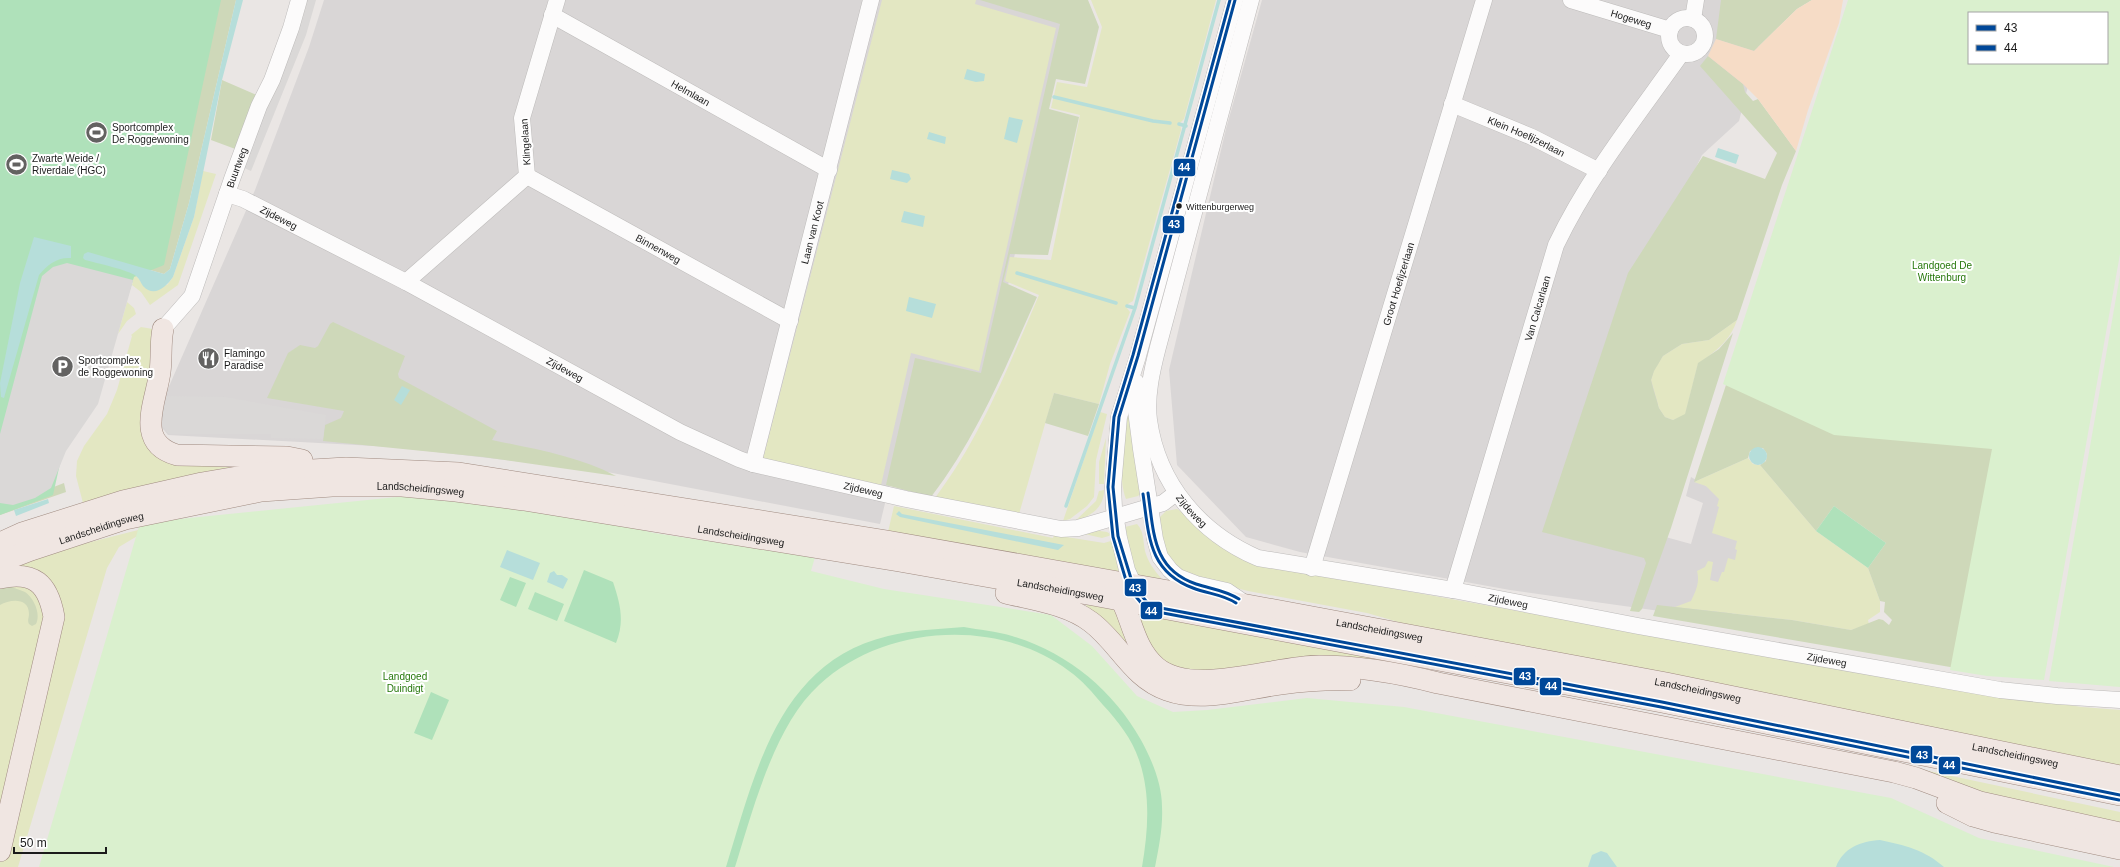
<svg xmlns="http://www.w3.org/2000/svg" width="2120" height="867" font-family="Helvetica,sans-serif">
<rect width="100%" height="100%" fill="#eae6e4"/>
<path fill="#d9d6d6" d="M324 0H1018L1067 15 988 377 919 363 880 524 602 471 393 447 168 435 159 424 163 400 255 190 309 47Z
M1262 0H1770L1739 121 1702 155 1667 227 1651 533 1691 544 1703 503 1686 496 1691 477 1723 496 1744 539 1731 621 1510 590 1300 552 1246 537 1177 465 1169 370 1226 129Z"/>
<path fill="#e3e7c2" d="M882 0H976L975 4 1056 28 979 371 911 353 881 485 763 459Z
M1091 0H1216L1184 119 1180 123 1181 130 1133 301 1128 304 1127 308 1130 312 1110 364 1099 404 1054 393 1019 514 935 498C981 437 1009 365 1039 295L1005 281 1010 257 1051 260 1080 115 1051 108 1057 82 1087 87 1102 27Z
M203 171 216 174 178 285 150 305 141 292 132 285 133 281 81 254 136 275 144 286 167 285 173 277 194 217Z
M127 302 134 308 136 314 127 321 118 334Z
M1737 320C1730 341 1716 351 1698 364L1685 415 1673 420 1665 417 1659 408 1651 380 1654 370 1663 356 1682 344 1709 340Z
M141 327 153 329 146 439 262 461 83 503 76 476 77 461 84 446 107 414 117 390 132 336 131 335Z
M1131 406 1142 492 1138 496 1126 499C1119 484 1120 433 1123 416 1124 413 1128 409 1131 406Z
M1100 412 1107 414 1096 460 1094 497 1087 506 1070 519 1063 521Z
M1106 438 1104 484H1099V462Z
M1748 458 1753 464 1760 465 1816 531 1868 568 1880 601V612L1868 620 1869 624 1851 630 1792 620 1675 607 1691 601C1696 591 1700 582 1697 571L1705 567 1708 561 1713 562 1710 580 1718 582 1722 572H1724L1728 558 1735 560 1737 550 1735 549 1737 541 1712 533 1719 507 1717 506 1719 499 1706 486 1694 482Z
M1104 490C1104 508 1091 516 1075 521L1096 501 1099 491Z
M894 506 1053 538 1054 535 1104 543 1114 540 1125 575 888 532Z
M1177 509C1185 513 1190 522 1198 528 1214 543 1231 553 1250 563L1942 687 2082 707 2120 710V766L1426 630 1367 613 1248 591 1192 577 1166 560 1159 518 1166 511Z
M1137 524C1144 531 1143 541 1145 551 1148 562 1154 570 1161 578L1160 583 1134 577 1125 527Z
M154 526 119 547 107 568 18 867H0V591L3 569 63 549Z
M1093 530 1107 532 1112 535 1102 538 1080 533Z
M1087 602 1114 606 1127 642 1119 646 1085 612Z
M1135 612 1402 663H1302L1220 673 1177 669 1154 654Z
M1905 766 2120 812V827L2018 806Z"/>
<path fill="#ced8b9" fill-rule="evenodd" d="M220 0H236L189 203 170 269 164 274 88 252Z
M980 0H1088L1099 27 1085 84 1056 79 1049 109 1079 117 1048 255 1010 254 1003 282 1037 297C1006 366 977 437 931 497L886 485 915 358 981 373 1060 24Z
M1721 0H1812L1797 9 1754 51 1716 39Z
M2120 0 1985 673 1653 616 1657 605 1792 620 1851 630 1879 619 1883 620 1889 625 1892 620 1884 612 1885 602 1880 601 1868 568 1886 543 1834 506 1816 531 1760 465 1766 461 1767 454 1763 448 1750 451 1748 458 1694 482 1849 12ZM1969 13H2107V63H1969Z
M1708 56 1743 84 1745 92 1753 101 1758 99 1796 151 1782 185 1737 320 1709 340 1682 344 1663 356 1654 371 1651 380 1653 388 1659 408 1665 417 1673 420 1685 414 1698 363 1719 349 1733 333 1671 528 1642 609 1639 612 1630 611 1646 563 1644 558 1542 532 1628 273 1703 156 1765 179 1777 153 1700 66Z
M222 80 259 96 238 150 211 140Z
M333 322 405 356 398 374 399 378 497 431 492 440C534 449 578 456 616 476L483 457 323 441 325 425 341 418 344 411 267 398 288 353 300 345 315 348 318 346 330 324Z
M1054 393 1099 404 1088 436 1045 423Z
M64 483 66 492 0 515V503L51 488Z
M9 586C14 588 20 590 25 592 34 598 41 614 36 624L32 626 29 624C27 620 29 618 29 614 29 597 10 599 0 605V588Z"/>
<path fill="#f6dcc6" d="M1812 0H1843L1839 23 1808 110 1796 151 1758 99 1743 84 1708 56 1716 39 1754 51 1797 9Z"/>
<path fill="#daf0ce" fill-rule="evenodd" d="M1848 0H2120V254L2044 680 1987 676 1950 670 1992 449 1834 435 1723 384ZM1969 13H2107V63H1969Z
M2120 275V687L2049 681Z
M407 496 599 519 654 533 815 557 811 571 884 589 1051 615 1092 646 1137 696 1173 712 1207 710 1307 698 1404 707 1891 798 1979 838 2114 867H39L140 523Z"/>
<path fill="#afe1ba" d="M0 0H221L164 265 134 277 94 404 63 450 53 495 0 515Z
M1834 506 1886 543 1868 568 1816 531Z
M584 570 613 582C620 603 625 621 616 643L564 621Z
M510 577 526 583 516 607 500 600Z
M535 592 564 604 557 621 528 609Z
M964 627C979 630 996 631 1012 636 1067 652 1113 690 1141 740 1152 760 1162 784 1162 807 1163 827 1159 847 1155 867H1142C1148 831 1151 795 1139 760 1132 739 1118 721 1103 705 1093 693 1082 680 1069 671 997 617 884 625 819 685 774 726 753 810 735 867H726C755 774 778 662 888 636 913 630 938 629 964 627Z
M431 692 449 700 432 740 414 733Z"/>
<path fill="#dad8d7" d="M304 0H316L306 35 251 171 242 167Z
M67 263 133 280 131 288 98 404 66 451 51 488 35 498 13 505 0 503V434L42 276 53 267Z
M166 396 225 397 326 415 323 439 271 438V434H169L161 424Z"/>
<path fill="#b6deda" d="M236 0H243L222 80 194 217 173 277C166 287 154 298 143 286 141 283 139 278 136 276 129 270 96 263 85 260L83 258 84 254 88 252 164 274 170 269 189 203Z
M967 69 985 74 984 81 976 82 964 79Z
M1009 117 1023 120 1017 143 1004 139Z
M929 132 946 137 945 144 927 139Z
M1718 148 1739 155 1736 164 1715 157Z
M892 170 909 174 911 179 907 183 890 179Z
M904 211 925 216 923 227 901 222Z
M34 237 71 246V258C57 257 47 265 39 275L4 398 1 397 0 383 20 283Z
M909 297 936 304 932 318 906 311Z
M402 386 410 390 401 405 394 400Z
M1749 456a9 9 0 1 1 18 0a9 9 0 1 1-18 0Z
M48 499 49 503 16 516 14 510Z
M899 511 902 514 1064 545 1058 550 900 517 896 514Z
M507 550 540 563 533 580 500 567Z
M554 571 557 575H562L568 579 563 589 547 582 550 573Z
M1880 840C1904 845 1925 850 1944 867H1836C1843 848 1861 841 1880 840Z
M1601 851 1607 853 1617 867H1588L1592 855Z"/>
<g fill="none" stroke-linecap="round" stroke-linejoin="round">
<path stroke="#b6deda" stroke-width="3.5" d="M1054 97 1153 121 1170 123
M1179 124 1186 126
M1017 273 1116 303
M1127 306 1135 308
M1066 506 1135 308 1219 0"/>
<defs>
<g id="minor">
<path id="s1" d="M1251 0 1158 347C1152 370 1146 396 1149 420 1158 484 1200 533 1258 558L1453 590 1638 626 2000 690 2057 696 2120 700"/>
<path id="s2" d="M1571 0 1670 30"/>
<path id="s3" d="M552 15 829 170"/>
<circle cx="1687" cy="36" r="18"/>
<path d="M1693 19 1696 0"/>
<path id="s4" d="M1452 104 1532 137 1599 171"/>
<path id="s5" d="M527 176 790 321"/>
<path id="s6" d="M227 194 243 199 406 282 680 432 739 459 753 464 906 499 1061 529 1078 528 1163 503 1176 493"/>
<path d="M406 282 527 176 522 118 557 0"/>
<path id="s7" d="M163 329 192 296 232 179 259 106 272 80 291 28 299 0"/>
<path d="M1136 382 1135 403 1141 449 1155 539 1160 557 1170 570 1178 577 1196 584 1227 591 1246 604"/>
<path id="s8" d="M753 464 871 0"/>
<path id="s9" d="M1312 568 1484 0"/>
<path id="s10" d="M1453 590 1556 245C1589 176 1637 116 1681 54"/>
<path d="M1137 592 1127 570 1119 538 1114 508 1113 487 1119 417 1138 356 1235 0"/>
</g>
<g id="major">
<path d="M163 329C160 343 162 357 160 372 156 402 134 443 177 455L287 457 302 460"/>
<path id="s11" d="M0 543 22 533 123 501 202 483 261 473 346 468 459 473 887 541 1247 605 1666 683 2120 776"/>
<path id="s12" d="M0 562 31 550 125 519 261 491 332 486H402L456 491 524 500 899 561 1093 595 1662 702 2120 795"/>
<path d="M0 578C34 571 48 583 54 617L0 851"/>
<path d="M1116 590C1132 614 1132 646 1156 667 1193 698 1273 666 1319 666 1359 666 1399 673 1438 683L1894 772 1916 778 1980 802 2120 833"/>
<path d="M1006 593C1034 600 1067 604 1091 622 1119 643 1132 678 1167 690 1203 703 1243 689 1280 684 1303 681 1327 679 1350 680"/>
<path d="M1947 803 1973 816 1994 822 2120 849"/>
</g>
</defs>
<use href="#minor" stroke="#bdbbba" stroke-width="17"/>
<use href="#major" stroke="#a08b81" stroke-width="22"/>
<use href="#minor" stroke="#fcfbfb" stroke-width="16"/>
<use href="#major" stroke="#f0e6e2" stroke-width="21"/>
<defs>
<path id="bus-1" d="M1235 0 1138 356 1119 417 1113 487 1118 536 1133 585 1150 606 1662 702 2120 795
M1148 493C1154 532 1152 569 1196 584 1211 589 1225 590 1239 599"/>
<path id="bus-2" d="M1230 0 1133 355 1114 417 1108 487 1113 537 1128 587 1147 610 1661 707 2119 800
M1143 494C1149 535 1148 571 1193 588 1208 594 1222 594 1236 603"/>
</defs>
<use href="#bus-1" stroke="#fff" stroke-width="6"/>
<use href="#bus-2" stroke="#fff" stroke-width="6"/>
<use href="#bus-1" stroke="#004899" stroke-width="3"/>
<use href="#bus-2" stroke="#004899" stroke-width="3"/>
</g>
<defs>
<symbol id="stadium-disc" viewBox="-11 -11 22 22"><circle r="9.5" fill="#636261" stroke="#fff"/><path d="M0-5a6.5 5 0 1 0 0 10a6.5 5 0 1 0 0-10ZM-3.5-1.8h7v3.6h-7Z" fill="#fff"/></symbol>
<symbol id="restaurant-disc" viewBox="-11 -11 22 22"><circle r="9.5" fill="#636261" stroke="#fff"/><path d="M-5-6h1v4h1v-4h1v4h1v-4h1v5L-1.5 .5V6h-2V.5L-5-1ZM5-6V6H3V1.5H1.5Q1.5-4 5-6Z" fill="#fff"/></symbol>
<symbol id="parking-disc" viewBox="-11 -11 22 22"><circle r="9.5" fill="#636261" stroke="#fff"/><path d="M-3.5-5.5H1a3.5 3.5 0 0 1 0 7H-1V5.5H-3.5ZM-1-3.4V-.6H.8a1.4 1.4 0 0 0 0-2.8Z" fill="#fff"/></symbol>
</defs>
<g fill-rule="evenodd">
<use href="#stadium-disc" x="84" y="120" width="25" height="25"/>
<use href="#stadium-disc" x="4" y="152" width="25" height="25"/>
<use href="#restaurant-disc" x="196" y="346" width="25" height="25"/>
<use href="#parking-disc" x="50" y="354" width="25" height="25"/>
</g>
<circle fill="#1b1b1b" stroke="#fff" stroke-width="1.5" cx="1179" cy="206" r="3.5"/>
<g text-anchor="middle" stroke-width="4" stroke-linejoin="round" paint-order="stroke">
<g font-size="9" fill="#1b1b1b" stroke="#fff" text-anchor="start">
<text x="1186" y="210">Wittenburgerweg</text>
</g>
<g font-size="10" fill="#1b1b1b" stroke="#fff">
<text dy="4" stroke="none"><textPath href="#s2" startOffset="63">Hogeweg</textPath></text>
<text dy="4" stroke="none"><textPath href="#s3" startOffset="159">Helmlaan</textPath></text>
<text dy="4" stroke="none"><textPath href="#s4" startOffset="81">Klein Hoefijzerlaan</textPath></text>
<text transform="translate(525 142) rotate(-94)" y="4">Klingelaan</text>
<text dy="4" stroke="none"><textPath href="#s7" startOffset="180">Buurtweg</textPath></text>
<text dy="4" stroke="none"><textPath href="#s6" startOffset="57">Zijdeweg</textPath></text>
<text dy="4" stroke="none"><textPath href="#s8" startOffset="239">Laan van Koot</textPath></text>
<text dy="4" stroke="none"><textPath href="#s5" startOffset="150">Binnenweg</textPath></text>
<text dy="4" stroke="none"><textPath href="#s9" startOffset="297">Groot Hoefijzerlaan</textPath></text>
<text dy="4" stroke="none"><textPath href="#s10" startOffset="294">Van Calcarlaan</textPath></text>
<text dy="4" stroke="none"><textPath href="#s6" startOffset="381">Zijdeweg</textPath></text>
<text dy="4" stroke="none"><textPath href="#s12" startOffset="431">Landscheidingsweg</textPath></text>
<text dy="4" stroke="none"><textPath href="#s6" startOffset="705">Zijdeweg</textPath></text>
<text dy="4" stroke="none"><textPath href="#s1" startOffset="535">Zijdeweg</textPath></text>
<text dy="4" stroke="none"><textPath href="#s12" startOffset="107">Landscheidingsweg</textPath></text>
<text dy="4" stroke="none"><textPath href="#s12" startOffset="755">Landscheidingsweg</textPath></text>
<text dy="4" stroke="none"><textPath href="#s12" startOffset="1079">Landscheidingsweg</textPath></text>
<text dy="4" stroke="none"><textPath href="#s1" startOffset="871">Zijdeweg</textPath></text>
<text dy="4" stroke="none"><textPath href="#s11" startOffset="1403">Landscheidingsweg</textPath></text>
<text dy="4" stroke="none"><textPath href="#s1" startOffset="1195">Zijdeweg</textPath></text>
<text dy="4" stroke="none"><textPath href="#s11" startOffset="1727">Landscheidingsweg</textPath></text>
<text dy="4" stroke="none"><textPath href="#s11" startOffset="2051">Landscheidingsweg</textPath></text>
</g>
<g font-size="10" fill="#1b1b1b" stroke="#fff" text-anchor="start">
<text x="112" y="131">Sportcomplex<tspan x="112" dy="12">De Roggewoning</tspan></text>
<text x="32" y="162">Zwarte Weide /<tspan x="32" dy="12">Riverdale (HGC)</tspan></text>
<text x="224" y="357">Flamingo<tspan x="224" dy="12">Paradise</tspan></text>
<text x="78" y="364">Sportcomplex<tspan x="78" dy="12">de Roggewoning</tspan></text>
</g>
<g font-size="10" fill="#26780b" stroke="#fff">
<text x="1942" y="269">Landgoed De<tspan x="1942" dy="12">Wittenburg</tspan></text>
<text x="405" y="680">Landgoed<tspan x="405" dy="12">Duindigt</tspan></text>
</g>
</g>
<g stroke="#fff" stroke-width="1.5">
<rect x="1173" y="158" width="23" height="19" rx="4" fill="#004899"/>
<rect x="1162" y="215" width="23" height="19" rx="4" fill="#004899"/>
<rect x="1124" y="578" width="23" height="19" rx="4" fill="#004899"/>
<rect x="1140" y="601" width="23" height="19" rx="4" fill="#004899"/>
<rect x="1513" y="667" width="23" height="19" rx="4" fill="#004899"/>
<rect x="1539" y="677" width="23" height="19" rx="4" fill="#004899"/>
<rect x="1910" y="745" width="23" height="19" rx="4" fill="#004899"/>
<rect x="1938" y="756" width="23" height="19" rx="4" fill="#004899"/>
</g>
<g font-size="11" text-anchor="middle" font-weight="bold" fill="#fff">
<text x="1184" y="171">44</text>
<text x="1174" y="228">43</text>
<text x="1135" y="592">43</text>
<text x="1151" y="615">44</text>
<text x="1525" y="680">43</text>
<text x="1551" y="690">44</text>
<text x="1922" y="759">43</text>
<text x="1949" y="769">44</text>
</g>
<rect x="1968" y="12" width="140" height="52" fill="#ffffff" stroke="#a4a4a4"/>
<rect x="1976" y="25" width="20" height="6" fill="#004899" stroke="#a4a4a4"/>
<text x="2004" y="32" font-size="12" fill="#1b1b1b">43</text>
<rect x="1976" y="45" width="20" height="6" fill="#004899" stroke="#a4a4a4"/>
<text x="2004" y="52" font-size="12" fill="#1b1b1b">44</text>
<path d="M14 847v6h92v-6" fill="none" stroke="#1b1b1b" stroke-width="2"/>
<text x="20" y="847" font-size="12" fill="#1b1b1b" stroke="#ffffff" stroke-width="3" paint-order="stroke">50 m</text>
</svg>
